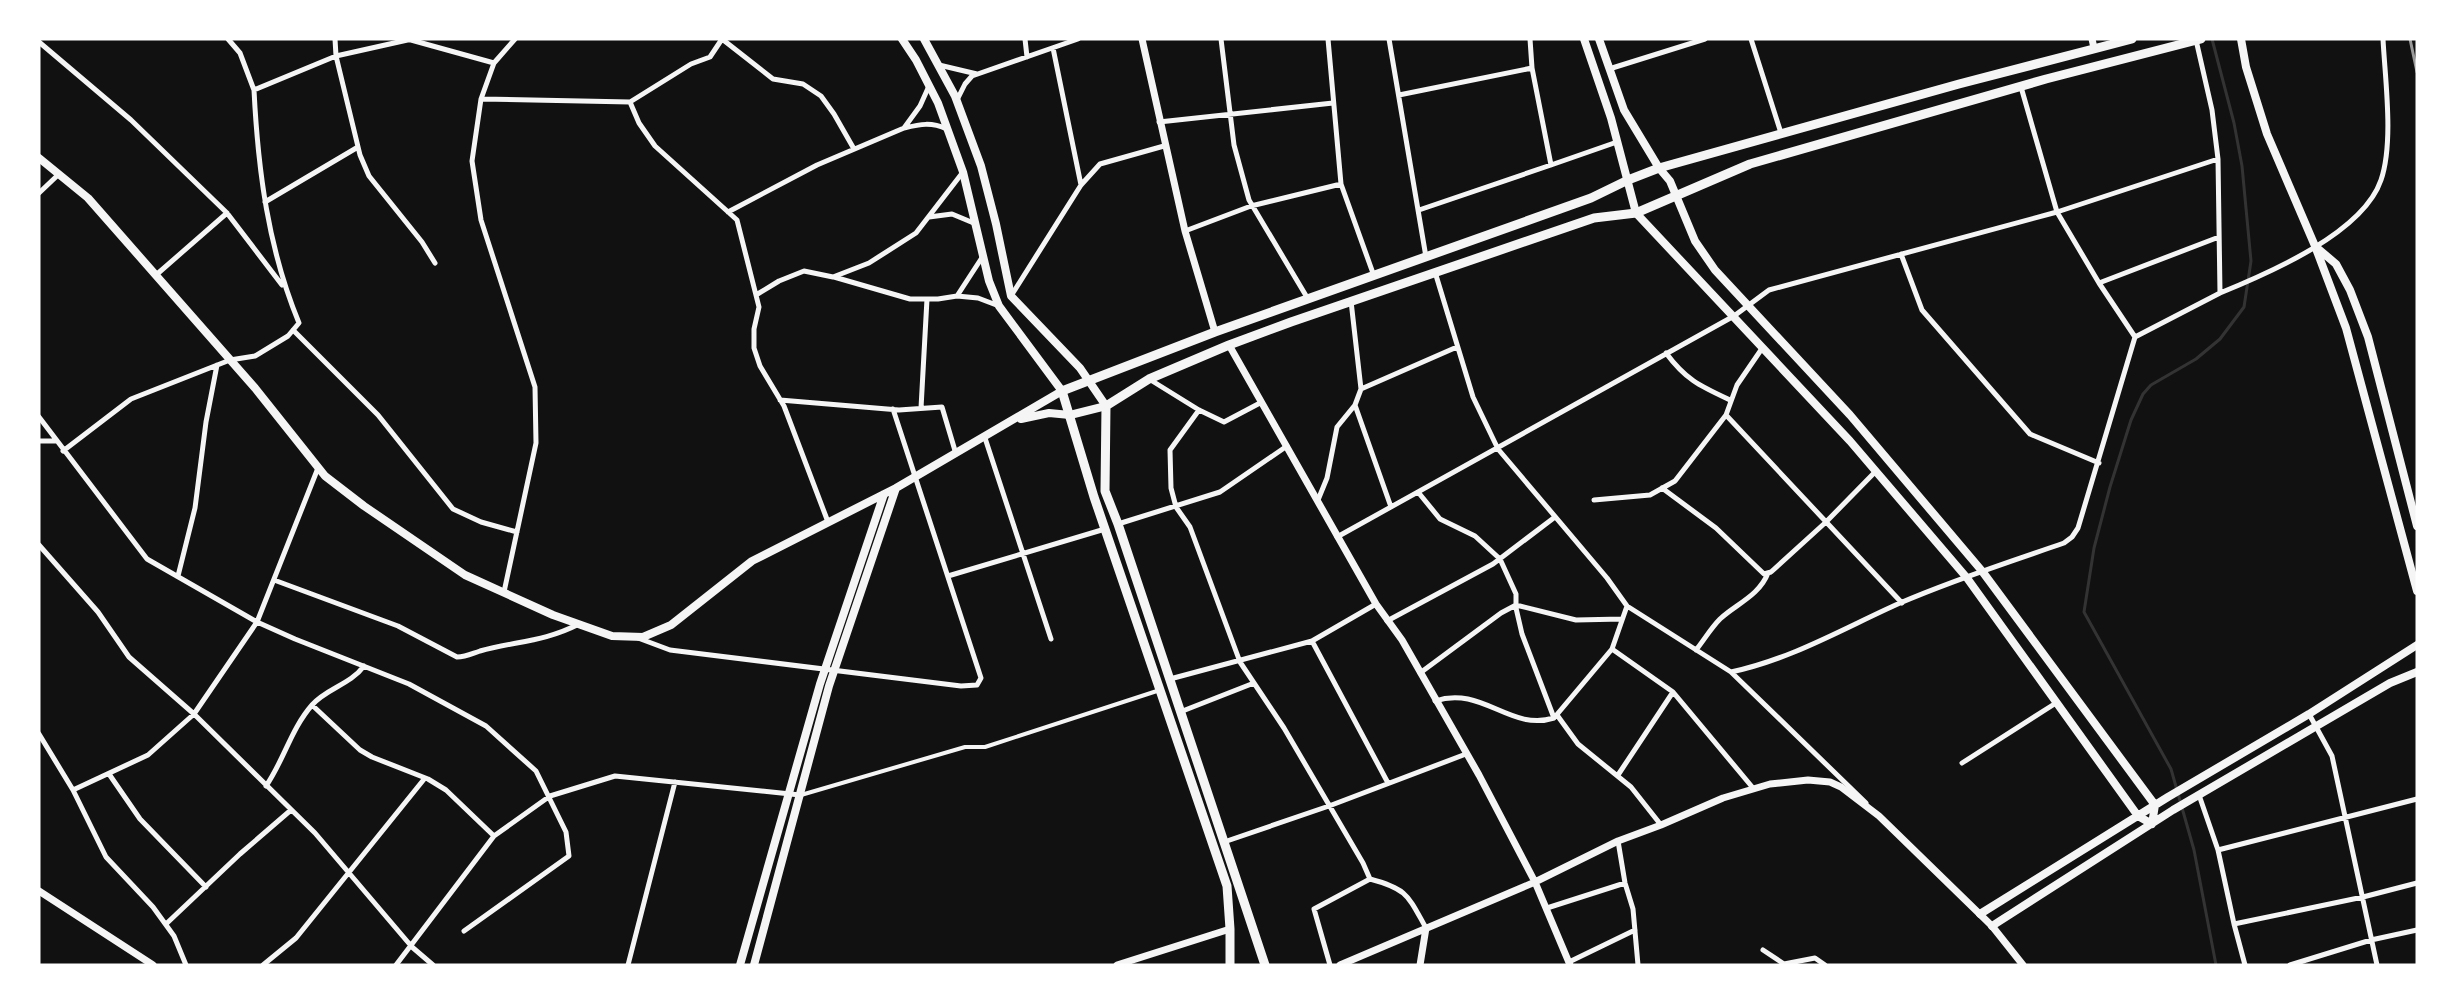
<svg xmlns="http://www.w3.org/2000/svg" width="2456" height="1004" font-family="Commissioner,sans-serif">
<rect width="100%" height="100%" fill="#111"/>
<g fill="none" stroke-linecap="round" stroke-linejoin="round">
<path stroke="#333" stroke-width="3" d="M2212 39 2234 123 2242 166 2251 261 2244 307 2220 339 2196 359 2151 385 2143 394 2131 420 2110 487 2094 548 2084 612 2171 769 2194 850 2216 965"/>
<path stroke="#f5f5f5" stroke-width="4" d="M801 795 965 747H985L1160 690"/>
<path stroke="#f5f5f5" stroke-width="5" d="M228 39 240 53 254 90
M335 39 336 56 360 155 369 176 422 242 435 263
M722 39 773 79 803 84 821 96 834 114 854 149
M1025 39 1027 57
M1221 39 1234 145 1249 200 1308 299
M1389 39 1426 257
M1751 39 1781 133
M411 40 494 63
M39 42 131 120 227 213 282 285
M1053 48 1081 185
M939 65 977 74
M1532 68 1551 165 1617 142
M1609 69 1705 39
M929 86 920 106 904 128C921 124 931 122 947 129
M2021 87 2057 212 2099 283 2135 337
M1399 95 1532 68 1530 39
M481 99 630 102 691 64 710 57 722 39
M957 100 965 84 972 76 1078 39
M630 102 639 123 655 146 737 220 759 307 754 329V348L760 366 784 406 828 522
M1159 122 1333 103
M1341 184 1374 276
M39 193 59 174
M265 202 358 147
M1419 210 1551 165
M728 212 817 165 904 128
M929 217 952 214 976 224
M1185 231 1251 206 1341 184 1328 39
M1901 254 1922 310 2030 434 2099 463
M1435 272 1473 397 1498 449 1607 578 1627 606 1731 672C1792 659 1844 628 1900 603 1953 580 2009 562 2064 543L2072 537 2078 528 2135 337
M156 275 227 213
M834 277 910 299H938L957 296 978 298 999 306
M2099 283 2219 237
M2220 293C2269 273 2363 233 2381 180 2394 142 2385 79 2383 39
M756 295 779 281 804 271 833 277 869 263 916 233 963 172
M957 296 983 256
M1011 296 1081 185 1100 164 1164 146
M293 330 378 415 453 509 481 522 517 532
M2135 337 2220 293 2218 159 2212 110 2196 40
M1666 353C1686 380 1700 386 1730 400
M1149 379 1199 410 1224 422 1260 403
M1361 389 1457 347
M780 400 899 410 942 407 956 454
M1355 405 1391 507
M921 408 927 299
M1199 410 1170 450 1171 488 1176 507 1190 527 1240 662 1284 728 1363 863 1370 879C1408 889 1408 896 1426 928
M1726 415 1902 603
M39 417 147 559 257 622 295 639 409 684 486 726 536 771 566 832 569 856 464 931
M985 438 1051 639
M39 441H55
M63 451 131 399 230 360 255 356 288 336 299 323C268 248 258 170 254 90L336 56 412 39
M1662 488 1716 528 1764 574 1771 572 1826 522 1876 471
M1418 492 1440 519 1475 536 1500 559 1516 594V608L1522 634 1554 718
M1318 500 1327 478 1337 427 1355 405 1361 389 1351 301
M1594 500 1650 495 1675 481 1726 415 1737 385 1763 347
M1118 524 1220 492 1287 446
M1337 537 1734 316 1769 290 2057 212 2218 159
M39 545 98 612 129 657 194 714 315 833 412 947 433 965
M178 576 195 508 206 422 217 365
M948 576 1105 529
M274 580 398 626 457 657C466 657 471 654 480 651 516 641 544 642 579 624
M504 592 536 443 535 387 481 220 472 161 481 99 494 63 515 39
M1387 621 1493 564 1555 517
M638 638 670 650 961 686 977 685 981 678 893 409
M1312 641 1388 783
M1612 649 1673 692 1753 788
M1696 650C1704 640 1711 628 1720 619 1736 604 1759 596 1768 573
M1731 672 1866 803
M1420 673 1501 613 1516 605 1576 620 1622 619
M1170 679 1312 641 1376 604
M1435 701C1482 685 1510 732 1554 718L1612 649 1627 606
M312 705 360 750 372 757 428 779 446 790 494 836
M1180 712 1254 683
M2309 714 2332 756 2377 965
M1557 715 1578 744 1631 787 1661 825
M39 734 73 790 106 857 153 907 174 936 186 965
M1962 763 2056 703
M109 774 140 819 206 887
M1618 775 1673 692
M266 786C284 760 291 729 312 705 327 688 350 685 364 666
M73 790 148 755 194 714 257 622 318 468
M2199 795 2218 850 2234 924 2245 965
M1618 841 1625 883 1633 909 1638 965
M1224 842 1329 806 1466 754
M2218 850 2417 799
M1547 908 1625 883
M166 924 240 854 291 810
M2234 924 2363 897 2417 883
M1763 950 1784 964 1815 958 1825 965
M1569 962 1635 930
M263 965 296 938 425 778
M396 965 494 836 550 796 615 776 800 795
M628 965 675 782
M1330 965 1314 909 1370 879
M2290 965 2371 940 2417 930"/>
<path stroke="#f5f5f5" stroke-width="7" d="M1142 39 1185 231 1215 332
M2092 39 2094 48
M1229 345 1376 604 1402 640 1479 775 1535 882 1570 965
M39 891 153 965
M1117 965 1230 929
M1340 965 1535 882 1618 841 1661 825 1723 798 1770 784 1808 780 1830 782 1841 787 1879 816 1992 926 2023 965
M1420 965 1426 928"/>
<path stroke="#f5f5f5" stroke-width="8" d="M924 39 955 96 981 166 996 224 1011 296 1080 368 1106 406 1070 415 1049 413 1021 419
M1584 39 1611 118 1636 213 1850 441 1967 578 2138 816 2152 824 2155 805 1982 571 1850 415 1715 270 1695 241 1670 181 1659 168 1624 110 1599 39
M2241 39 2246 67 2267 134 2315 246 2346 328 2417 591
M39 158 88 198 255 388 325 476 364 506 465 575 553 615 612 636 643 637 671 625 752 561 896 488 1062 391 999 306 989 281 963 172 938 103 916 60 902 39
M2316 247 2336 264 2350 290 2368 337 2417 526
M1980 914 2168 797 2309 714 2417 645
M1992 926 2173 810 2390 683 2417 672
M740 965 820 684 884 494
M754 965 829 686 896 488"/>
<path stroke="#f5f5f5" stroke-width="9" d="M1230 965V929L1227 886 1094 497 1062 391 1215 332 1591 198 1628 180 1659 168 1959 84 2132 39
M1265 965 1118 524 1105 491 1106 406 1149 379 1229 345 1291 322 1594 218 1636 213 1750 164 2046 79 2201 39"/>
<path stroke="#9a9a9a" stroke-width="3" d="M2410 39 2417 72"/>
</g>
<rect width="2456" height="1004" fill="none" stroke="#ffffff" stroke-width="81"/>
</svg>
